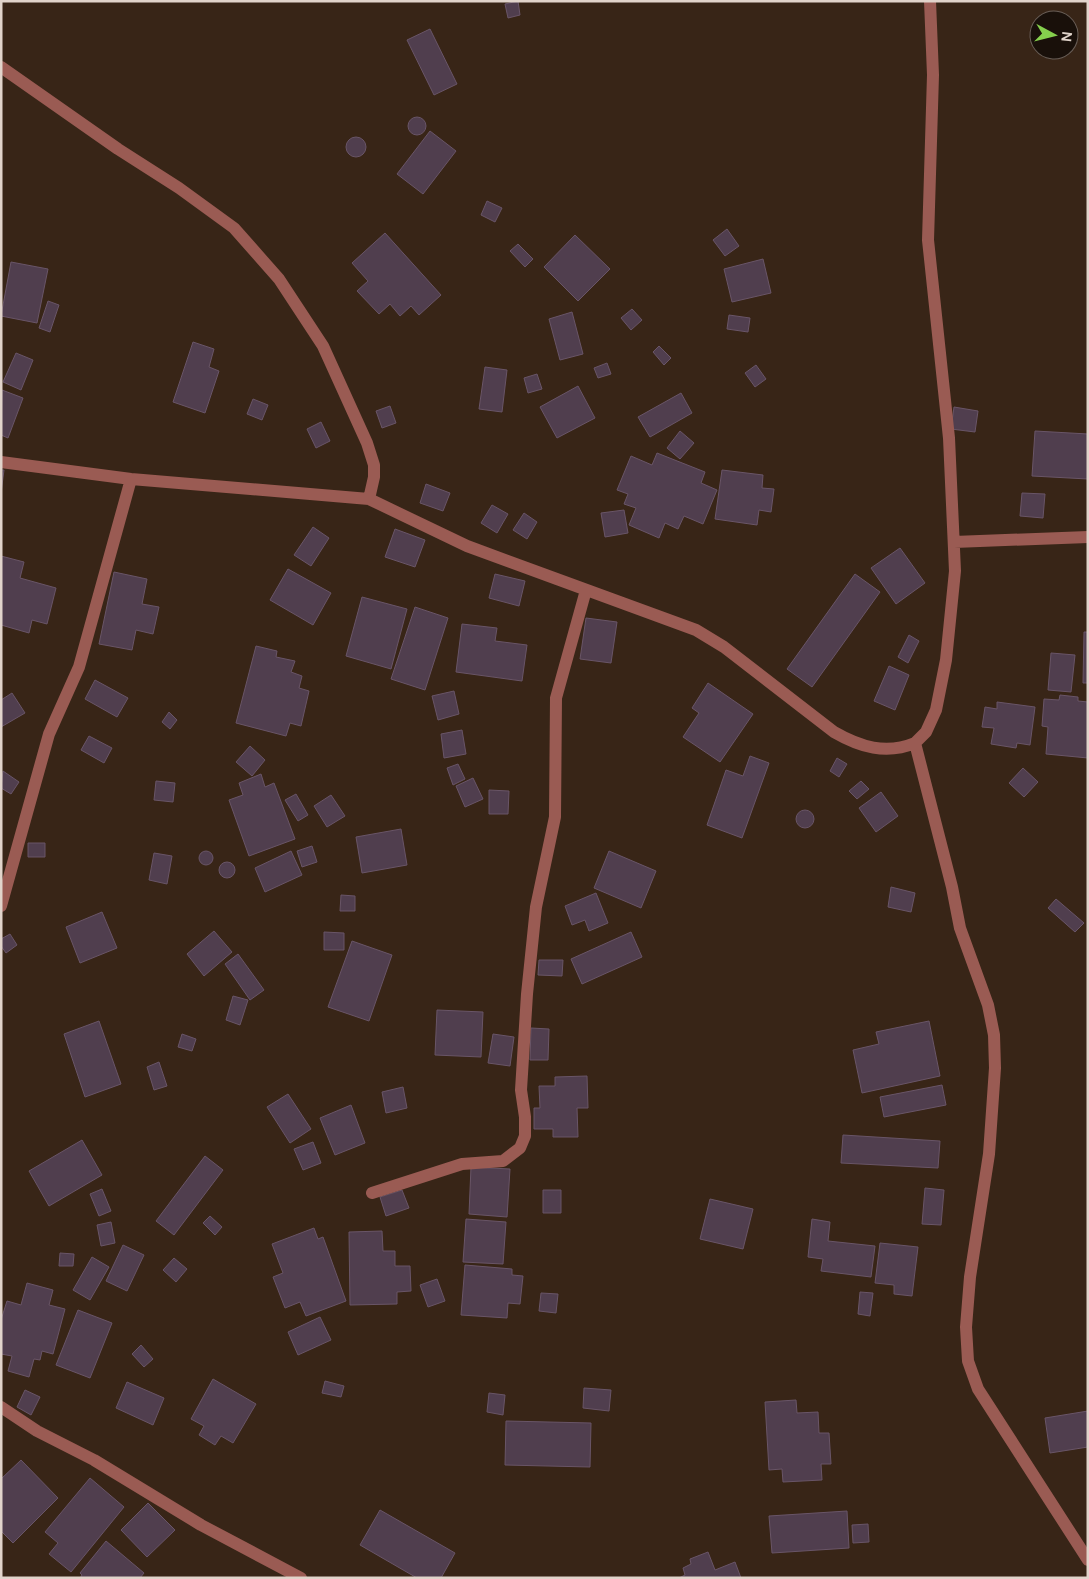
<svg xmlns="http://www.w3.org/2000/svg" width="1089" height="1579" font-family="'DM Sans',sans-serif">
<rect width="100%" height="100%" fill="#382517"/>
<path fill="#503e4e" stroke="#695567" d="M518 1 520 15 508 18 505 4Z
M430 29 457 84 434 95 407 40Z
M408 126a9 9 0 1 1 18 0a9 9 0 1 1-18 0Z
M430 131 456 151 423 194 397 174Z
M346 147a10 10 0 1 1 20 0a10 10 0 1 1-20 0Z
M487 201 502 208 495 222 481 215Z
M727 229 739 246 725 256 713 240Z
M385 233 441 295 419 315 411 306 400 316 390 304 379 314 357 291 368 281 352 263Z
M575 235 610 269 578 301 544 267Z
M518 244 533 259 525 267 510 251Z
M763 259 771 293 732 302 724 269Z
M11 262 48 269 37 323 1 316Z
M48 301 59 305 50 332 39 328Z
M632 309 642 320 631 330 621 318Z
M572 312 583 354 560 360 549 319Z
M729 315 750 318 748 332 727 329Z
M193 342 214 349 209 367 219 371 205 413 173 402Z
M659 346 671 358 664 365 653 352Z
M16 353 33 360 21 390 3 382Z
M607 363 611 374 598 378 594 368Z
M756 365 766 379 755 387 745 373Z
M485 367 507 370 502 412 479 409Z
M537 374 542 389 528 393 524 378Z
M578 386 595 418 557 438 540 407Z
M2 390 23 398 8 438 1 435Z
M681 393 692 413 650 437 638 417Z
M253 399 268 405 262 420 247 414Z
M390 406 396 423 382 428 376 411Z
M954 407 978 411 975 432 951 429Z
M321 422 330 441 316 448 307 429Z
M680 431 694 443 680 459 667 448Z
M1035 431 1088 434V479L1032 476Z
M657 453 705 472 701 483 717 490 703 524 684 516 678 529 665 523 659 538 629 525 636 508 624 504 628 494 617 490 631 456 652 465Z
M1 470H4L1 493Z
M722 470 763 475 762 488 774 489 771 512 759 510 757 525 715 519Z
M426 484 450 493 443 511 420 503Z
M1022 493 1045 494 1043 518 1020 516Z
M492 505 508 514 497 533 481 523Z
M624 510 628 533 605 537 601 513Z
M524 513 537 522 527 539 513 530Z
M313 527 329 538 311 566 294 555Z
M395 529 425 540 415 567 385 557Z
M900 548 925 583 896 604 871 568Z
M1 556 24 562 20 578 56 588 47 624 32 620 29 633 1 625Z
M288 569 331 593 313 625 270 600Z
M114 572 147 579 142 604 159 607 153 634 136 630 132 650 99 644Z
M495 574 525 581 519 606 489 598Z
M855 574 880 592 812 687 787 669Z
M362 597 407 609 391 669 346 656Z
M415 607 448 618 425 690 391 679Z
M586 618 617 622 611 663 580 659Z
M462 624 497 628 495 641 527 645 522 681 456 672Z
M1084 632H1088V683H1083Z
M909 635 919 641 908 663 898 657Z
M256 646 277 651 276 657 295 661 291 672 302 676 299 688 309 691 301 726 290 723 286 736 236 723Z
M1051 653 1075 655 1071 692 1048 690Z
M889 666 909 675 895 710 874 701Z
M95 680 128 698 117 717 85 699Z
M708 683 753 714 720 762 683 737 699 713 692 708Z
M454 691 459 714 438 720 432 696Z
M12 693 25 713 1 727V700Z
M1060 695 1078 697V701L1088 702V758L1046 754 1048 727 1042 726 1044 699 1059 700Z
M997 702 1035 707 1030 745 1017 743 1016 748 991 744 994 728 982 727 985 707 997 709Z
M169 712 177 720 170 729 162 722Z
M462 730 466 754 444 758 441 734Z
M89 736 112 748 104 763 81 750Z
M250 746 265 760 252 776 236 762Z
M750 756 769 763 742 838 707 825 726 770 743 776Z
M837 758 847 764 839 777 830 771Z
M458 764 465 779 453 785 447 768Z
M1023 768 1038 782 1024 797 1009 783Z
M3 771 19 782 11 794 1 788Z
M261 774 265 787 274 783 295 839 249 856 229 800 243 795 239 783Z
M473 778 483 799 465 807 456 786Z
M156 781 175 783 173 802 154 800Z
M861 781 869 789 857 799 849 791Z
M489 790 509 791 508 814H489Z
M881 792 898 816 876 832 859 808Z
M296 794 308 815 298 821 285 800Z
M331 795 345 816 327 827 314 806Z
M796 819a9 9 0 1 1 18 0a9 9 0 1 1-18 0Z
M401 829 407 865 362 873 356 837Z
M28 843H45V857H28Z
M312 846 317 862 302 867 297 851Z
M199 858a7 7 0 1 1 14 0a7 7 0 1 1-14 0Z
M291 851 302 875 265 892 255 868Z
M609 851 656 871 641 908 594 888Z
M154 853 172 856 167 884 149 880Z
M219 870a8 8 0 1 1 16 0a8 8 0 1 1-16 0Z
M891 887 915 893 911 912 888 907Z
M596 893 608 923 589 931 585 920 572 925 565 906Z
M341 895 355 896V911H340Z
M1056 899 1084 923 1075 932 1048 908Z
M102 912 117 948 80 963 66 927Z
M214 931 232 952 204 976 187 954Z
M324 932 344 933V950H324Z
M631 932 642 957 582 984 571 959Z
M10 934 17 945 6 953 1 946V939Z
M352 941 392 955 369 1021 328 1007Z
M238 954 264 990 250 1000 225 964Z
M539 960H563L562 976 538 975Z
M233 996 248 1000 240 1025 226 1020Z
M437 1010 483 1012 481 1057 435 1055Z
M99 1021 121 1084 85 1097 64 1034Z
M929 1021 940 1076 862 1093 853 1050 879 1044 876 1032Z
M531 1028 549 1029 548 1060H530Z
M182 1034 196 1039 192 1051 178 1047Z
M493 1034 514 1037 510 1066 488 1063Z
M159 1062 167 1086 154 1090 147 1067Z
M587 1076 588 1108H577L578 1137H553V1129H534V1108H540L539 1086H555V1077Z
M942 1085 946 1105 884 1117 880 1097Z
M403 1087 407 1108 386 1113 382 1092Z
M288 1094 311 1129 290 1143 267 1107Z
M351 1105 365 1143 335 1155 320 1118Z
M843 1135 940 1141 938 1168 841 1163Z
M82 1140 102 1175 49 1206 29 1171Z
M313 1142 321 1163 303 1170 294 1149Z
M205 1156 223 1170 174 1235 156 1221Z
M471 1167 510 1169 507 1217 469 1214Z
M925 1188 944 1190 941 1225 922 1224Z
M102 1189 111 1211 99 1216 90 1194Z
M402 1190 409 1208 386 1216 380 1197Z
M543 1190H561V1213H543Z
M710 1199 753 1209 743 1249 700 1239Z
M210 1216 222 1227 215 1235 203 1223Z
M466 1219 506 1222 503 1264 463 1262Z
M812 1219 830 1222 828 1241 875 1246 871 1277 821 1271 823 1259 808 1257Z
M111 1222 115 1243 101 1246 97 1225Z
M314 1228 318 1239 323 1237 346 1301 306 1316 300 1302 285 1308 273 1277 283 1273 272 1244Z
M382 1231 383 1251H395V1266H410L411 1291 397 1292V1304L350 1305 349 1232Z
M880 1243 918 1247 912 1296 894 1294V1285L875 1283Z
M123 1245 144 1255 127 1291 106 1281Z
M60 1253 74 1254 73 1266H59Z
M92 1257 109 1267 90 1300 73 1290Z
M174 1258 187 1269 176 1282 163 1270Z
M465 1265 512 1269V1275L523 1276 520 1304 508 1303 507 1318 461 1315Z
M437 1279 445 1301 428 1307 420 1285Z
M27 1283 53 1290 49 1305 65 1309 53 1354 42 1351 40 1360 34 1359 29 1377 8 1371 12 1356 1 1354V1320L7 1301 21 1305Z
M860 1292 873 1293 870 1316 858 1314Z
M541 1293 558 1294 556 1313 539 1311Z
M78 1310 112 1323 90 1378 56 1365Z
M320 1317 331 1340 298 1355 288 1332Z
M141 1345 153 1359 144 1367 132 1354Z
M213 1379 256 1404 233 1443 221 1436 215 1445 199 1435 204 1426 191 1419Z
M325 1381 344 1386 341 1397 322 1393Z
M127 1382 164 1398 153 1425 116 1408Z
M584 1388 611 1390 609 1411 583 1408Z
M25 1390 40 1397 31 1415 17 1407Z
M489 1393 505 1395 503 1415 487 1412Z
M796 1400 797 1413 818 1412 819 1433H829L831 1464H821L822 1480 783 1482 782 1469 769 1470 765 1402Z
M1088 1411V1447L1050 1453 1045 1418Z
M506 1421 591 1423 590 1467 505 1465Z
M21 1460 58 1498 13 1543 1 1531V1479Z
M90 1478 124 1507 71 1572 49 1554 58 1543 45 1532Z
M148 1503 175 1530 147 1557 121 1530Z
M380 1510 455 1553 441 1578H417L360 1545Z
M847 1511 849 1548 772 1553 769 1516Z
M868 1524 869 1542 853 1543 852 1525Z
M106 1541 144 1573 140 1578H80L82 1575 80 1573Z
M708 1552 715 1570 735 1562 741 1578H679L685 1575 683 1568 691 1564 690 1559Z"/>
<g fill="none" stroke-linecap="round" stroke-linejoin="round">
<path stroke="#9a5b53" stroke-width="12" d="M930 1 933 75 928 240 949 438 955 571 946 660 936 710 926 732 915 743 952 887 960 928 988 1005 994 1035 995 1068 989 1154 970 1277 966 1327 968 1361 978 1389 1088 1560
M1 67 118 149 179 188 234 228 279 279 323 346 367 443 374 465V477L369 499 467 546 696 630 724 647 834 732C860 747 886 755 915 743
M1 462 131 479 369 499
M954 542 1088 537
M1 906 49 734 79 667 131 479
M372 1193 462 1164 503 1161 520 1148 525 1136V1117L521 1090 527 994 536 907 555 817 556 698 586 590
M1 1407 37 1431 94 1460 201 1525 301 1578"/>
</g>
<rect width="1089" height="1579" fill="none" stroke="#e1d4cb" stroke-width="5"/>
<g transform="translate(1054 35) rotate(97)"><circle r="24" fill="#19100a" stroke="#695e57"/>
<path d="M0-4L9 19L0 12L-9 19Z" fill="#85cf4d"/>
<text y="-8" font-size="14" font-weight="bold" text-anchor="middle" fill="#e1d4cb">N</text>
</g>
</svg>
